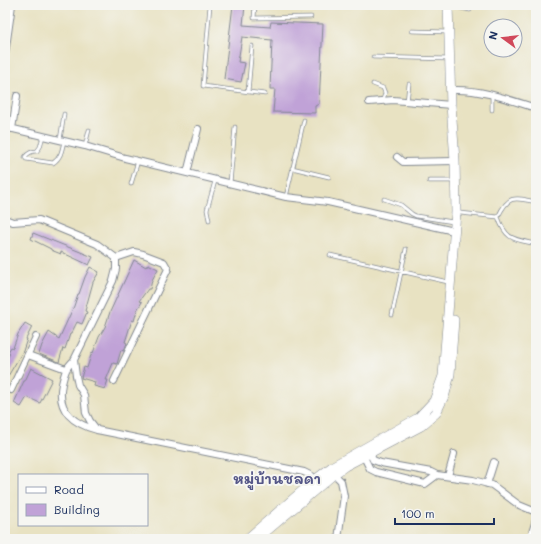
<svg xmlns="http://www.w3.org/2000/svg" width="541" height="544" font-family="Mali,'Playpen Sans Thai',sans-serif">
<rect width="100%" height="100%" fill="#f6f6f2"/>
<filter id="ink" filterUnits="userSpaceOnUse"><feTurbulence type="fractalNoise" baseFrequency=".025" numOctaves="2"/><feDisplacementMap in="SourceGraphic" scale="8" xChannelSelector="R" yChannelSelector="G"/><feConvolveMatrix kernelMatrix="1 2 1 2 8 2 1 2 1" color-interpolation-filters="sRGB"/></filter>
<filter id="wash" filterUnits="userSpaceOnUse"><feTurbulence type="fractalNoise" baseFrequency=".012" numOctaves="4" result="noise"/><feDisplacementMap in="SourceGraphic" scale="16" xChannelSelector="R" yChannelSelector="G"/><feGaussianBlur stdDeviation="0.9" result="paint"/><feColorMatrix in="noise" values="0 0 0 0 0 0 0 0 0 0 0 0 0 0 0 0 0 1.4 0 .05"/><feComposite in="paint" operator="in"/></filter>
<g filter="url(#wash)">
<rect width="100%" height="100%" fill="#e8e2c2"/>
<g id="blocks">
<path fill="#c0a2d7" d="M233 5H245L243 25 270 27 271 22 323 24 319 104 315 106V113L273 112 275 89H270L272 40 242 37 238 62 245 63 241 82 224 79Z
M33 233 93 257 89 265 61 252V254L51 250V249L31 239Z
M134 260 146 267 148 264 158 269 152 280 150 289H148L139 301 142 302 137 310 134 321 132 320 125 342 127 343 124 351 121 350 117 364 113 363 106 380H108L105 389 94 386 95 382 81 378 84 367 87 368 92 352 93 353 99 337 105 327 110 312Z
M90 267 99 272 93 282 85 311 87 312 82 324 77 322 71 334H70L65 349 63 348 59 362 39 354 42 345 49 332 59 339 74 306 78 294H79L85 277Z
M25 323 32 327 26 339H27L23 351 5 381V363L10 353 8 352 11 347 13 348 18 334Z
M31 368 52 379 40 403 27 397 21 407 14 403 24 381H25Z"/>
</g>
</g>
<g filter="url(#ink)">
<use href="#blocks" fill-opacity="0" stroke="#828890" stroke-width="1"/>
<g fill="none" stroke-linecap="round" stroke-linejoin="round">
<defs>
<path id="lane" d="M210 5 203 86 265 94
M255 5 254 18 311 17
M452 6 470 10
M412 31 448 32
M373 57 449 59
M373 84 383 88 385 93 383 100
M248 92 252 46
M492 95V110
M407 102 409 84
M43 136 40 147 37 151C31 151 28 153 25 157L26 159 53 163C61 158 62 150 64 141
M60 140 64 114
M85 146 89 130
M292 168 329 177
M429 181H454
M230 183 235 127
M131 184 138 161
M286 197 304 120
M384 199 401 205 412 214 416 216 453 222
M460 213 498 217C508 195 514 197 536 202
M498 217C506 240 513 239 536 244
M209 220 207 210 215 181
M330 255 448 282
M392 315 406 249"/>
<path id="street" d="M5 54 12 5
M456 90C484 90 510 100 536 108
M369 102 393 100 451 105
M5 127 85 146 125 158 286 197 328 202 454 231
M12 129 17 96
M397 157 403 162 455 161
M187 173 198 129
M5 219 13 222 39 220 97 244 116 258V269L113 281 74 360C65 369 65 372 62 384 56 411 74 424 97 430L304 472 312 476 315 480
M28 355 66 369
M74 360 76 376 78 385 84 395 86 413 90 421 97 430
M114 381 168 269 164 262 143 254 134 252 116 258
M11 390 36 337
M364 457 370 469 376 472 425 484 437 475 431 472 381 463 373 460 370 453
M334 474 341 481 344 496 338 539
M437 475 473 480 492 485 519 505 536 512
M448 476 454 454
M487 484 494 462
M530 539 536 520"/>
<path id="secondary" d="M247 539 315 480 333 466 418 418 434 401 443 376 456 212 455 161 451 105 448 5
M257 539 334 474 345 466 421 426 436 413 445 394 450 374 454 320"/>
</defs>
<use href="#lane" stroke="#828890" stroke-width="4.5"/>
<use href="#street" stroke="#828890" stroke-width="8"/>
<use href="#secondary" stroke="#828890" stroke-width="10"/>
<use href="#lane" stroke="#fff" stroke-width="3"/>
<use href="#street" stroke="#fff" stroke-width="6"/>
<use href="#secondary" stroke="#fff" stroke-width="9"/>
</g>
</g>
<g text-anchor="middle" stroke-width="4" stroke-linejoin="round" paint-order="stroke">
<g font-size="14" font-weight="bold" fill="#555788" stroke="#f6f6f2">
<text x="277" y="484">หมู่บ้านชลดา</text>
</g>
</g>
<rect width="541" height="544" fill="none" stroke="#f6f6f2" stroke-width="20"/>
<rect x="18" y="474" width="130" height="52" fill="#f6f6f2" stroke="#9ea6b7"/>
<rect x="26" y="487" width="20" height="6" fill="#ffffff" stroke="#9ea6b7"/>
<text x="54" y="494" font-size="12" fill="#1b2f5e">Road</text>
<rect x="26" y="504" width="20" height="12" fill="#c0a2d7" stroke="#9ea6b7"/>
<text x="54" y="514" font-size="12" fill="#1b2f5e">Building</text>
<g transform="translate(503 38) rotate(285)"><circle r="19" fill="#f6f6f2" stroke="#9ea6b7"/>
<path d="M0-3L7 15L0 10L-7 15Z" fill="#d1495b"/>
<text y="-6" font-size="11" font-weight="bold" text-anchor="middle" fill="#1b2f5e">N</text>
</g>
<path d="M395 518v6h99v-6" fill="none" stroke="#1b2f5e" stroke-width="2"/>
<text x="401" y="518" font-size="12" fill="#1b2f5e" stroke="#f6f6f2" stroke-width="3" paint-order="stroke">100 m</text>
</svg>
